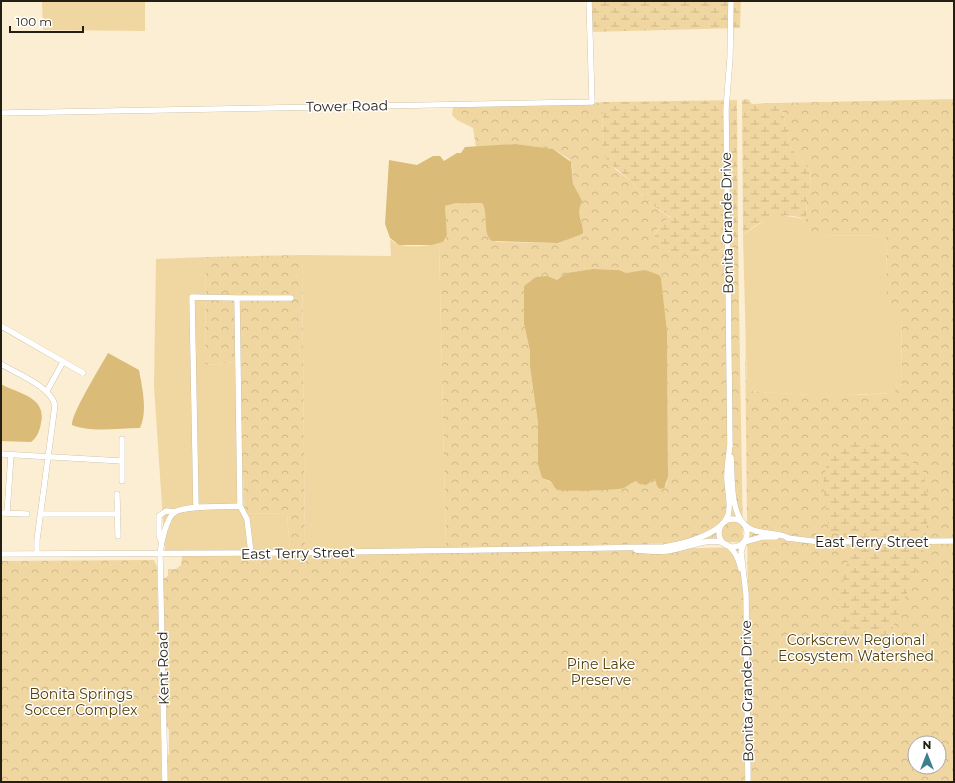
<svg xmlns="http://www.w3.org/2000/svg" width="955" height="783" font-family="Montserrat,sans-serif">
<defs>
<pattern id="forest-crowns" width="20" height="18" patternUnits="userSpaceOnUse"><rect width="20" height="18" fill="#f0d7a1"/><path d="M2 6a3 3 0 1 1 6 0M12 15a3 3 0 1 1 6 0" fill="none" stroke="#ceb88a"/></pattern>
<pattern id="wetland-marsh" width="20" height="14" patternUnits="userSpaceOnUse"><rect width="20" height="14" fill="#f0d7a1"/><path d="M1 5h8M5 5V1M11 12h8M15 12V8" fill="none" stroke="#ceb88a"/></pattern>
</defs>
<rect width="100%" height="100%" fill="#fceed3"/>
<path fill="#f0d7a1" d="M42 1H145V31L43 30Z
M780 215 805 219 815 235 886 236V256L887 275 901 307 902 384 892 393 828 396 747 391 743 235 769 217Z
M390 239C398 249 428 247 439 243L446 548 305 550 302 255 391 256Z
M206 257 205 365 237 362 245 513 287 514 290 550 165 551 154 386 156 259Z"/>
<path fill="url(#forest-crowns)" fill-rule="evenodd" d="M954 99V782H750L745 339 747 391 812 395H860L892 393 902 384 901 307 894 309 887 306 886 236 815 235 804 223 806 218 807 197 811 186 810 170 791 148 783 113 777 103ZM840 534 924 549H853L857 541ZM915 743H939V767H915Z
M603 102 602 150 616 170 630 180 639 192 652 205 671 218C661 221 657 228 654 238 662 255 688 254 704 253 708 252 713 253 717 252 724 249 731 243 738 239L743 542 446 548 439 243 443 242 447 235 445 206 456 203H482L486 213 488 236 496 242 558 243 580 235C581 232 583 228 582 224 581 217 575 212 580 205L573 184 572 166 569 159 553 149 516 144 476 147 473 128 457 120 452 115 453 107 593 103ZM593 269 619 270 626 273 641 271 659 275 661 279 667 331 668 477 666 485 657 483 655 479 642 485 638 481H634L621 488 569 491 542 478 538 461V423L530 367V351L524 324V286C541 275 539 277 557 280L566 273Z
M302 255 305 550H290L287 514 245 513 237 362 205 365 206 257Z
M743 547 745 782H165L164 763 169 754V730L165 725 163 659 168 653V645L164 641 163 579 168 576V569H176L181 565 182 556 519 552Z
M154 560 157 567 162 782H1V561Z"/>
<path fill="url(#wetland-marsh)" d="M590 1H741L740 28 590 32Z
M748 99 752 104 777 103 783 113 791 148 810 170 811 186 807 198 806 218 804 219C781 210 762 219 743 235L742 100Z
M737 100 738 239 715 253 679 254 664 250 656 243 654 238 660 224 671 217 652 205 639 192 630 180 608 162 602 150 603 102Z
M868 441 902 453 923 471 930 506 923 553 892 630 882 640 859 646 843 634 838 600 848 560 857 541 829 531 823 484 828 457 844 442Z"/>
<path fill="#dabb78" d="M516 144 553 149 571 162 573 184 582 201C575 218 583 217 583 233L580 235 558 243 492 241C482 234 489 214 482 203H456L445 206 447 235 443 242 432 245H399L390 238 385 224 389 160 417 165 433 156H440L444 161 457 153H461L465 147Z
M593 269 619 270 626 273 645 270 659 275 661 278 667 331 668 477 664 488 660 489 657 486 655 479 646 485 639 484 638 481C632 481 629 485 624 488 618 490 565 492 558 490 554 489 554 484 550 481L542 478 538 464V423L530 367V351L524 324V286L536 277 547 276 557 280 566 273Z
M108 353 139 370C142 387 148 411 140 428 118 428 92 433 72 425 71 414 101 366 108 353Z
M1 384C19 394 47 397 41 423 40 430 37 438 31 442L1 441Z"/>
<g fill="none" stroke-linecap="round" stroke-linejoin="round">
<defs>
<path id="minor" d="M1 113 592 102 589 1
M237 298H291
M1 326 83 373
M1 364C17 374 50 386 55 405L37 540V554
M47 391 63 362
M122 439V481
M730 446 726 109 730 58 731 1
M1 454 122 461
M731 457C733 479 728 524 756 531 767 534 779 533 789 538
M117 494 118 536
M196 507 192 297 237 298 240 506
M1 513 27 514
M7 513 11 455
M41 514H118
M719 533a14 14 0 1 1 28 0a14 14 0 1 1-28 0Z
M787 538 821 542 954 541
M161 540 159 536V516L166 511 175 512
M636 550C646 551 657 552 667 551 697 547 730 523 741 569
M1 554 281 553 664 547C682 544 721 535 728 515 732 503 726 487 727 475 727 465 729 454 730 444
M165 782 160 554C161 543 166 518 175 512 187 505 225 507 240 506L247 519 251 553
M748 782 746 594 741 552 744 542 762 537H776"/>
</defs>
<use href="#minor" stroke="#baad93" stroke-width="6"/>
<use href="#minor" stroke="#fff" stroke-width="5.5"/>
</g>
<g text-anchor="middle" stroke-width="3" stroke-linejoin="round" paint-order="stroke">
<g font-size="14" fill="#241f15" stroke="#fff">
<text transform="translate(347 106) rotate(-1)" y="5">Tower Road</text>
<text transform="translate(727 223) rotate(-91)" y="5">Bonita Grande Drive</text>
<text x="872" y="547">East Terry Street</text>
<text transform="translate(298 553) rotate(-1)" y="5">East Terry Street</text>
<text transform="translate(163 668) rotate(-91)" y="5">Kent Road</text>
<text transform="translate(747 691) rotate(-91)" y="5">Bonita Grande Drive</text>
</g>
<g font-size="14" fill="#533e06" stroke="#fff">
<text x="856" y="645">Corkscrew Regional<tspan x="856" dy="16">Ecosystem Watershed</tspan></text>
<text x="601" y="669">Pine Lake<tspan x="601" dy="16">Preserve</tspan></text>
<text x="81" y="699">Bonita Springs<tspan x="81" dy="16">Soccer Complex</tspan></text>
</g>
</g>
<rect width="955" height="783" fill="none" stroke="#241f15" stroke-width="4"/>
<g transform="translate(927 755)"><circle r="19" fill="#ffffff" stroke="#a7a5a1"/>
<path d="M0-3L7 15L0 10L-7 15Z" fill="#3c7f8f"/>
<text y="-6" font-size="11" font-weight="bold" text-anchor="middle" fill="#241f15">N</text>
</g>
<path d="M10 26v6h73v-6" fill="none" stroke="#241f15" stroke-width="2"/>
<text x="16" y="26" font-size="12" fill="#241f15" stroke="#ffffff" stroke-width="3" paint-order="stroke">100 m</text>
</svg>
